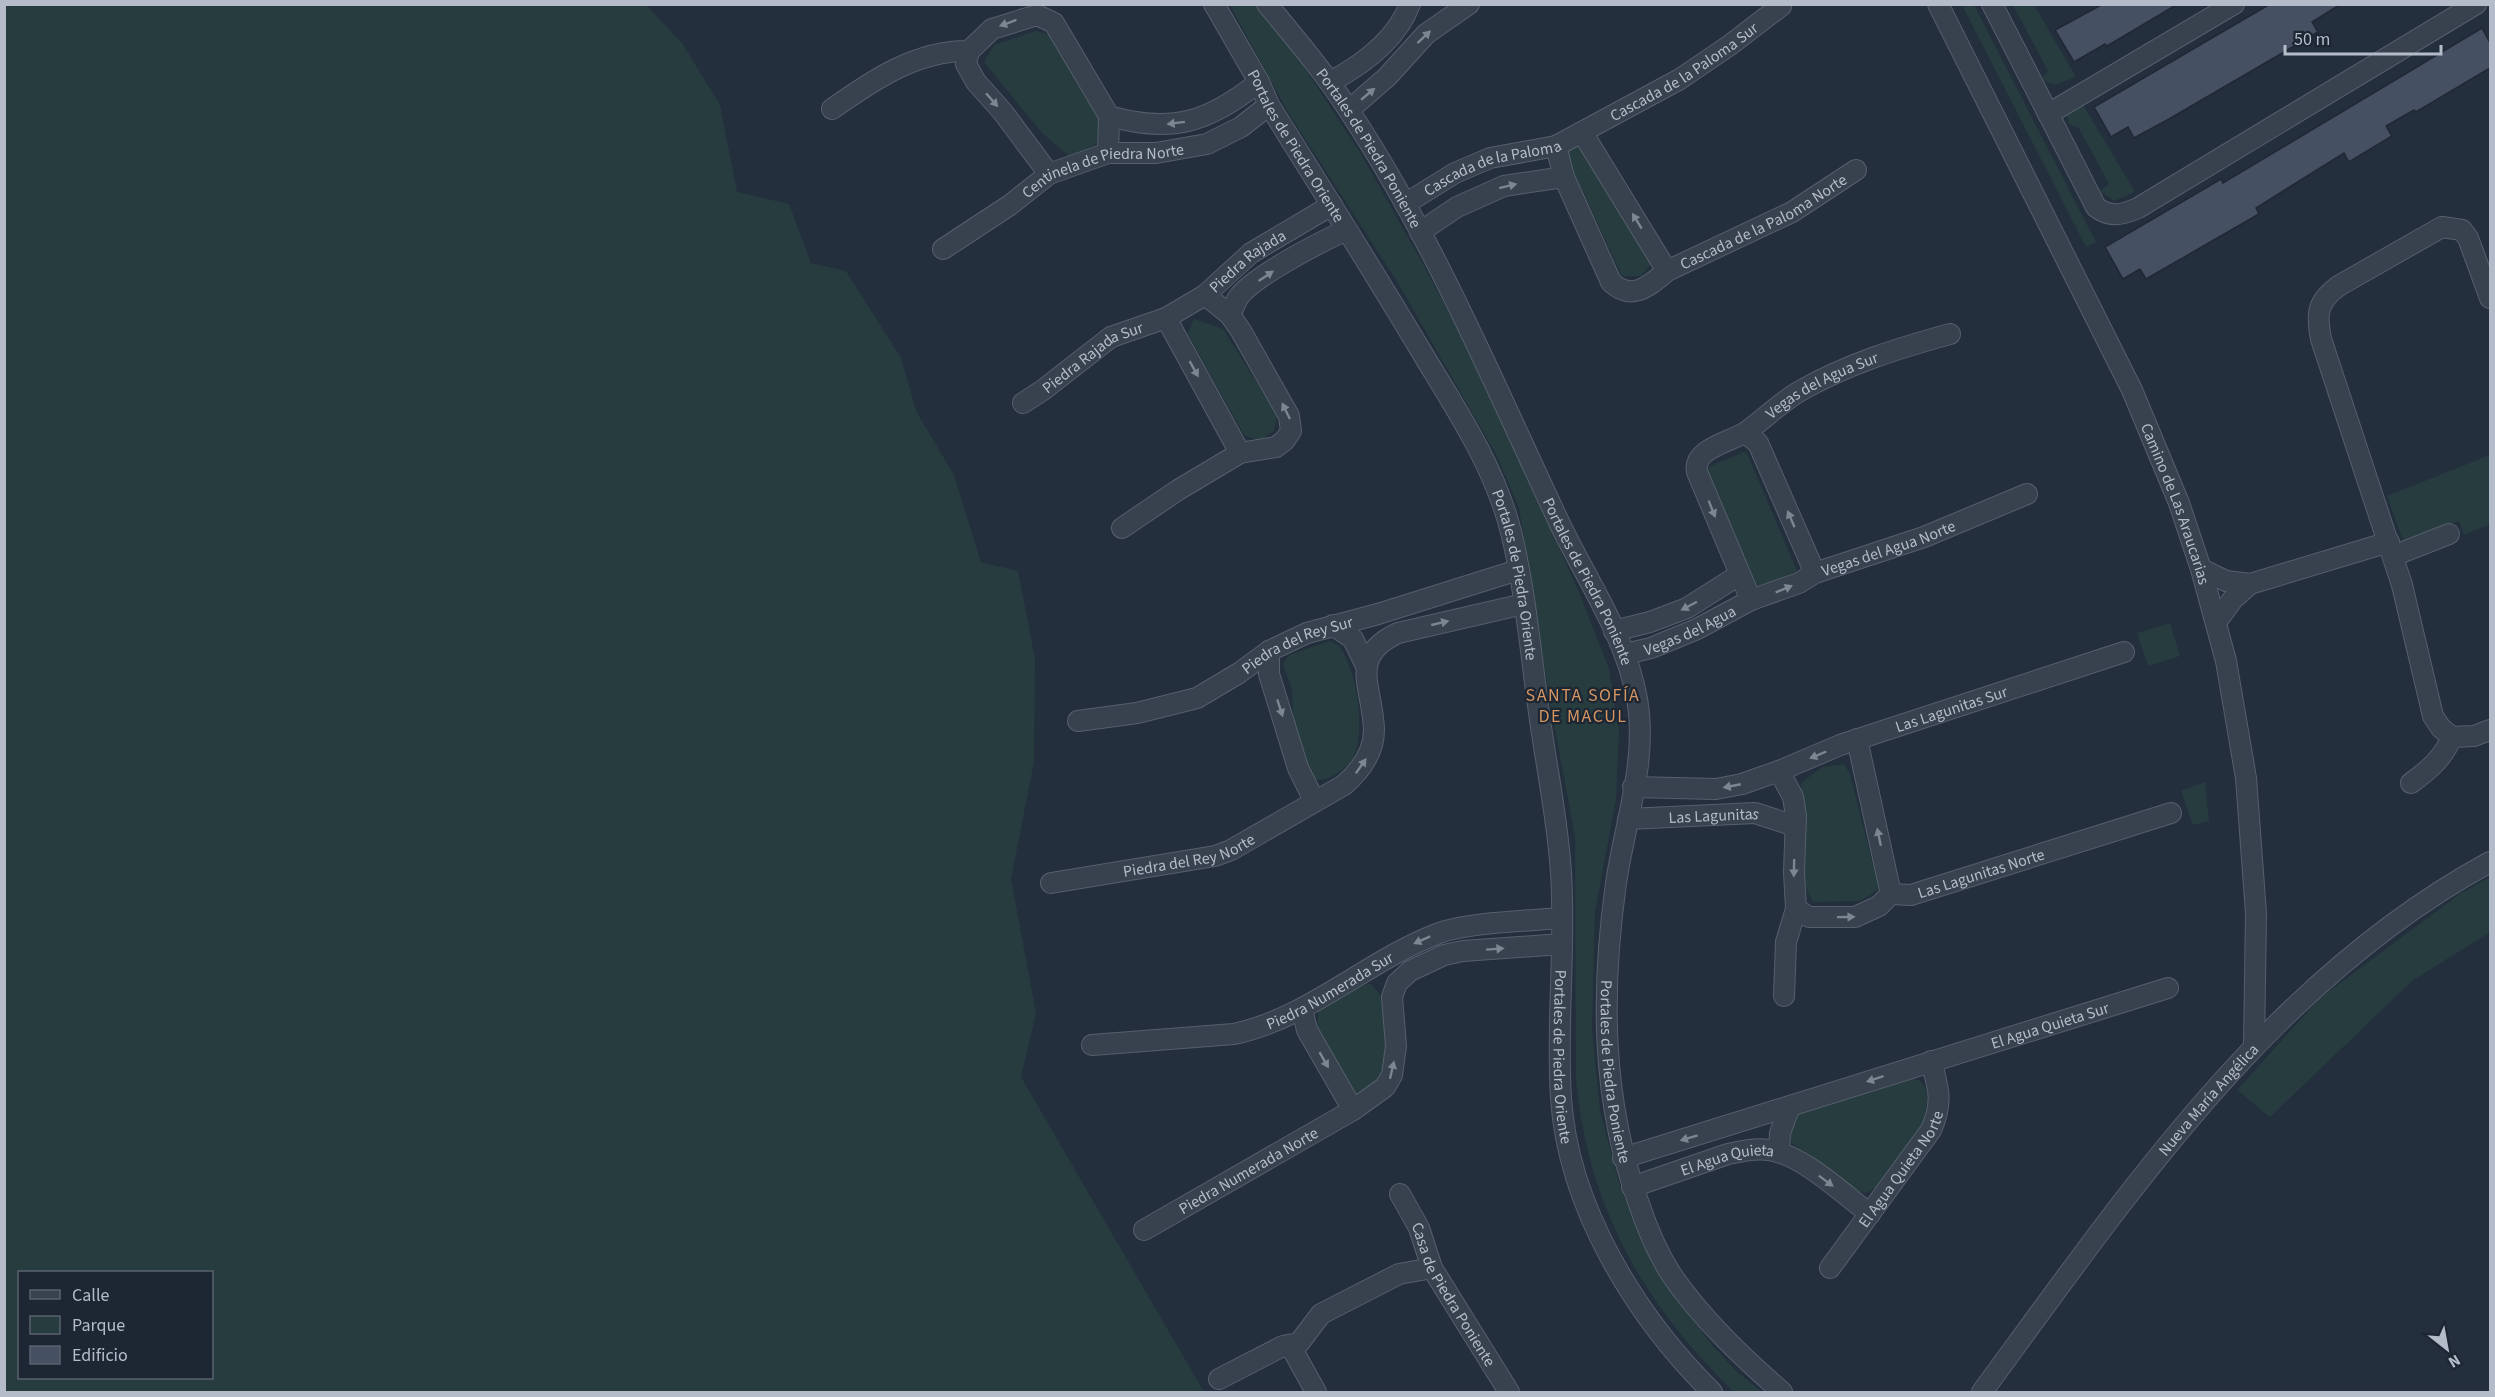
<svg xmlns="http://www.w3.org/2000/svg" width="2495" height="1397" font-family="'Source Sans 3',sans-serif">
<rect width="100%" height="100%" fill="#242f3e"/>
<path fill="#263c3f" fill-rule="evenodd" d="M5 4 646 5 682 43 720 105 737 192 789 204 811 263 846 271 901 358 916 411 954 475 981 562 1018 571 1035 659 1034 762 1011 879 1036 1013 1021 1077 1204 1392H5ZM20 1272H212V1378H20Z
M1230 5H1256L1306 70 1361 154 1424 266 1474 360 1579 592 1609 669 1619 730 1616 800 1595 912 1592 1030 1600 1110 1620 1187 1651 1257 1669 1288 1712 1345 1736 1371 1762 1392H1734C1644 1306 1587 1204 1576 1079L1575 837 1550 702 1519 508 1497 456 1398 283 1289 114Z
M1962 5H1974L2096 242 2086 247Z
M2013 5H2034L2076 77 2055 85 2041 79 2048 71Z
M1035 31 1049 34 1101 123 1096 144 1070 157 1042 133 984 62 994 45Z
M2082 103 2135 192 2114 201 2100 191 2109 184 2079 128 2069 124 2067 114Z
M1580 145 1651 264 1641 276H1622L1574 172 1568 152Z
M1194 319 1223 329 1277 415 1274 431 1259 441 1244 435 1188 334Z
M1746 451 1797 571 1758 589 1706 468Z
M2490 455V524L2464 535 2459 521 2403 540 2387 496Z
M2170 623 2180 656 2148 666 2137 633Z
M1330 641C1334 643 1339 645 1341 649 1357 672 1366 732 1353 758 1347 769 1331 779 1318 780L1313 777 1309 771 1294 731 1292 690 1283 664 1289 655Z
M1844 764 1850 774 1879 889 1860 901 1813 902 1803 882 1801 783 1822 767Z
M2205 782 2209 821 2193 825 2181 791Z
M2490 877V932L2412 981 2270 1117 2237 1090 2320 998 2461 893Z
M1371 984 1382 997 1387 1030 1386 1067 1374 1085 1355 1095 1317 1034 1318 1011 1351 986Z
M1912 1079C1935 1079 1926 1114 1921 1127L1877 1187 1866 1193 1856 1191 1788 1140 1796 1116 1802 1112Z"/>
<path fill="#455162" stroke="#1f2835" stroke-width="1.5" d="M2103 4H2178L2107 46 2105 44 2074 62 2055 30Z
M2270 4H2341L2312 22 2318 32 2169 119 2134 138 2128 127 2111 137 2094 107Z
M2482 28 2490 43V68L2416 112 2414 110 2386 126 2392 136 2349 162 2344 153 2256 208 2259 214 2200 248 2146 279 2140 269 2123 279 2105 247 2221 179 2223 183Z"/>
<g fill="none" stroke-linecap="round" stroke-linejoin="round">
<defs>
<g id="minor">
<path id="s1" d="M1214 4 1259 82 1269 105C1321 188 1374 272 1424 356 1458 412 1495 468 1511 532 1526 593 1531 657 1540 720 1547 770 1558 822 1561 873 1566 948 1556 1023 1561 1098 1568 1207 1636 1317 1712 1392"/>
<path id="s2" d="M1267 4C1295 38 1324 72 1348 109 1434 239 1493 382 1559 522 1586 579 1626 636 1637 699 1648 760 1625 822 1616 883 1601 991 1601 1099 1639 1204 1647 1228 1657 1252 1671 1274 1701 1318 1742 1357 1782 1392"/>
<path id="s3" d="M1938 4 2132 390 2179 503 2201 569 2226 661 2246 778 2256 913 2254 1047"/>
<path d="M1992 4 2096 207C2110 218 2122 215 2138 208L2476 4"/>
<path d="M969 51 966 64 976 82 1002 111 1049 174"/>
<path d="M1330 82C1362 65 1397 39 1410 4"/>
<path d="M832 109C873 80 917 50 969 51L992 29 1037 15 1054 23 1109 116C1172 134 1209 122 1259 82"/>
<path d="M1349 110 1387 77 1426 34 1469 4"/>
<path d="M2048 114 2234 4"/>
<path d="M1582 132 1667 271"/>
<path id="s4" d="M1556 146 1564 177 1611 282C1632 302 1649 286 1667 271L1792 212 1856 170"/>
<path d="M1108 153 1109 116"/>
<path id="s5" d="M1405 204 1455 173 1490 158 1556 146 1680 79 1730 45 1781 6"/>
<path d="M1420 232 1457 207 1504 186 1564 177"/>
<path id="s6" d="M943 249 1010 205 1049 174 1108 153H1156L1207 144 1241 127 1269 105"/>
<path d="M2490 298 2468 238 2462 230 2442 227 2340 285C2317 301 2316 313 2321 339L2402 585 2433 716 2441 728 2452 737 2474 736 2490 730"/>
<path d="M1230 315C1233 310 1235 303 1238 298 1252 277 1322 241 1347 230"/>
<path d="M1166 318 1240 453"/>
<path id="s7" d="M1023 403 1043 390 1111 337 1166 318 1205 295 1251 253 1332 205"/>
<path d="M1745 433 1758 443 1815 573"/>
<path d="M1122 528 1178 490 1240 453 1276 447 1285 440 1291 431 1289 416 1241 331 1230 315 1205 295"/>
<path d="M2393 556 2449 534"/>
<path d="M2201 569 2226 581 2250 584 2389 542"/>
<path id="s8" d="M1751 600 1697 472C1692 449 1730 442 1746 432 1764 419 1781 402 1800 391 1847 364 1899 348 1950 334"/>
<path d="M2217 621 2233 599 2250 584"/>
<path d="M1333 625 1353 639 1366 666"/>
<path d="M1614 631 1650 622 1687 608 1739 575"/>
<path d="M1269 651V674L1298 768 1314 800"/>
<path id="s9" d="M1625 654 1651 648 1697 629 1751 600 1799 583 1815 573 1924 537 2027 494"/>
<path id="s10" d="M1078 721 1137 713 1197 698 1239 673 1269 651 1307 633 1378 614 1518 570"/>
<path d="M1857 739 1891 894"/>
<path d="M1779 771 1793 797 1796 816 1794 872 1796 909 1786 942 1784 996"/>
<path d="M2411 783C2429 770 2443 758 2452 737"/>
<path id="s11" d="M1633 787 1716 789 1742 784 1779 771 1840 745 2124 652"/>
<path id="s12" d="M1628 819 1755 813 1795 826"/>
<path id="s13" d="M1051 883 1215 856 1231 850 1344 785C1360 771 1374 753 1374 730 1373 687 1347 657 1398 633L1524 604"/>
<path id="s14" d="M1796 909 1809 917H1855L1879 906 1891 894 1911 895 2171 813"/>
<path d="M1302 1009 1307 1030 1353 1110"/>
<path id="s15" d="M1092 1045 1234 1034C1309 1018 1368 960 1439 933 1469 922 1528 921 1562 918"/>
<path d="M1779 1152 1780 1133 1790 1106"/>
<path id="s16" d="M1623 1158 2168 988"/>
<path id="s17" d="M1632 1187 1728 1154C1741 1151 1755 1148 1769 1150 1803 1155 1843 1194 1870 1214"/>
<path id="s18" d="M1400 1194 1419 1228 1432 1268 1509 1392"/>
<path id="s19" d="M1144 1230 1353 1110 1385 1087 1392 1075 1396 1046 1392 997 1397 983 1410 971 1444 955 1463 951 1562 944"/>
<path id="s20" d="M1830 1268 1931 1130C1943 1103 1939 1089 1931 1061"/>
<path d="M1290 1345 1316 1392"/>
<path d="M1219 1379 1283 1346 1299 1343 1321 1314 1399 1274 1432 1268"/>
<path id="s21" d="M1982 1392C2127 1195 2269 982 2490 862"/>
</g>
</defs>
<use href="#minor" stroke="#565f6c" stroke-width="22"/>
<use href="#minor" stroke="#38414e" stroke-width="20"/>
</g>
<defs><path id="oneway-solid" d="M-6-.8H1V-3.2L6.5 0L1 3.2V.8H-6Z" transform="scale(1.5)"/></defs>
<g fill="#7c8592">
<use href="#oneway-solid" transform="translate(1008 23) rotate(160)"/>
<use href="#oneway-solid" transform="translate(1424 37) rotate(-43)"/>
<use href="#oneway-solid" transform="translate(1368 94) rotate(-40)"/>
<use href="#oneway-solid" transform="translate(992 100) rotate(49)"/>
<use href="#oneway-solid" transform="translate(1176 123) rotate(173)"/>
<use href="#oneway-solid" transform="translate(1508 186) rotate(-14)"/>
<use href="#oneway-solid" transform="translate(1637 221) rotate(-121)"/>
<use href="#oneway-solid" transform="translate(1266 276) rotate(-34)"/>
<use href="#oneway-solid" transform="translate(1194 369) rotate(61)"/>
<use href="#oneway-solid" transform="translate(1286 411) rotate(-116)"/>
<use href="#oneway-solid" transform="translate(1712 509) rotate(68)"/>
<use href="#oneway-solid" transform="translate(1791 519) rotate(-113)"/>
<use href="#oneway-solid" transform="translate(1784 589) rotate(-22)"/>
<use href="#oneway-solid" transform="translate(1689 606) rotate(152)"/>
<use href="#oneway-solid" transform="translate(1440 623) rotate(-13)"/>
<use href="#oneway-solid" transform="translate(1280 708) rotate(72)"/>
<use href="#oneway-solid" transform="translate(1818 755) rotate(157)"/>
<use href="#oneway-solid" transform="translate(1361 766) rotate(-55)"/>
<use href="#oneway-solid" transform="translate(1732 786) rotate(169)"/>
<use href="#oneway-solid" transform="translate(1879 837) rotate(-102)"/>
<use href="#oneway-solid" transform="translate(1794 868) rotate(91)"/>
<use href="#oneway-solid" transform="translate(1846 917) rotate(-1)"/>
<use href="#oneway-solid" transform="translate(1422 940) rotate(156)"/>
<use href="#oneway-solid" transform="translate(1495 949) rotate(-4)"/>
<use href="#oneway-solid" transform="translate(1324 1060) rotate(60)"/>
<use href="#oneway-solid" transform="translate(1392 1070) rotate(-77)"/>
<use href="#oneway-solid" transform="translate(1875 1079) rotate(162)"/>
<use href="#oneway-solid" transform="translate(1689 1138) rotate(163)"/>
<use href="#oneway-solid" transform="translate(1826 1181) rotate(37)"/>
</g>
<g text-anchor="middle" stroke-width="4.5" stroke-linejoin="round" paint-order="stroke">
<g font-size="16" fill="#b4bcc9" stroke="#1d2633">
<text dy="6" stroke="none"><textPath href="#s5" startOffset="312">Cascada de la Paloma Sur</textPath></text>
<text dy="6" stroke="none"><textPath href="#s1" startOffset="164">Portales de Piedra Oriente</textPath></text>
<text dy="6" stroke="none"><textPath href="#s2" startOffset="177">Portales de Piedra Poniente</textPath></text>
<text dy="6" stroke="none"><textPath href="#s5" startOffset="96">Cascada de la Paloma</textPath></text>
<text dy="6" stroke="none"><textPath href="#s6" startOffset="183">Centinela de Piedra Norte</textPath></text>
<text dy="6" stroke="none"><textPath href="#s4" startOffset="320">Cascada de la Paloma Norte</textPath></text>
<text dy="6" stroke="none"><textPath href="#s7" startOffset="268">Piedra Rajada</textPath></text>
<text dy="6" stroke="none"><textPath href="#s7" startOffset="84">Piedra Rajada Sur</textPath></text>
<text dy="6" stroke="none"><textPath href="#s8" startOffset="297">Vegas del Agua Sur</textPath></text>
<text dy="6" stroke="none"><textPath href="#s3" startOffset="554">Camino de Las Araucarias</textPath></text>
<text dy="6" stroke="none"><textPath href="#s9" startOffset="285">Vegas del Agua Norte</textPath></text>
<text dy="6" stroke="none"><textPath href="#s1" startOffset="650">Portales de Piedra Oriente</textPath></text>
<text dy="6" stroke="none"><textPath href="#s2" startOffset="663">Portales de Piedra Poniente</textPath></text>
<text dy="6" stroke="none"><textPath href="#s9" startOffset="69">Vegas del Agua</textPath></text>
<text dy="6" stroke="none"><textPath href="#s10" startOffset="236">Piedra del Rey Sur</textPath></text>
<text dy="6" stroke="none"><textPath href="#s11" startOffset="332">Las Lagunitas Sur</textPath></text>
<text dy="6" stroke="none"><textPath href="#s12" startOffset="86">Las Lagunitas</textPath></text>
<text dy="6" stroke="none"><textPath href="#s13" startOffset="141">Piedra del Rey Norte</textPath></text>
<text dy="6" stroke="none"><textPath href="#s14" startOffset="198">Las Lagunitas Norte</textPath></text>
<text dy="6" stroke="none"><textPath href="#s15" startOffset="248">Piedra Numerada Sur</textPath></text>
<text dy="6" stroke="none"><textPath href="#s16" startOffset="447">El Agua Quieta Sur</textPath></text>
<text dy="6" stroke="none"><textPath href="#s1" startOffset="1136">Portales de Piedra Oriente</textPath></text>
<text dy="6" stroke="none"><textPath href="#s2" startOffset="1167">Portales de Piedra Poniente</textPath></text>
<text dy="6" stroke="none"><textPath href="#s21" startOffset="370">Nueva María Angélica</textPath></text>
<text dy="6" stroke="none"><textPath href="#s17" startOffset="100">El Agua Quieta</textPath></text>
<text dy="6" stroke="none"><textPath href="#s20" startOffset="122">El Agua Quieta Norte</textPath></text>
<text dy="6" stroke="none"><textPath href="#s19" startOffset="120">Piedra Numerada Norte</textPath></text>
<text dy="6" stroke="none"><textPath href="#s18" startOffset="114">Casa de Piedra Poniente</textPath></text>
</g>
<g font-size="18" letter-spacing="1.5" fill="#d59563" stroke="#1d2633">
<text x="1583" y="701">SANTA SOFÍA<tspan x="1583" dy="21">DE MACUL</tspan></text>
</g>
</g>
<rect width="2495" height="1397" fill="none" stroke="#b4bcc9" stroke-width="12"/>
<rect x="18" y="1271" width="195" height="108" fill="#1d2633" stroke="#59626f" stroke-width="1.5"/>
<rect x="30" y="1290" width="30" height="9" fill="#38414e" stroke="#59626f" stroke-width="1.5"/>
<text x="72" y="1301" font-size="18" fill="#b4bcc9">Calle</text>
<rect x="30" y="1316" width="30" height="18" fill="#263c3f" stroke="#59626f" stroke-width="1.5"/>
<text x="72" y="1331" font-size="18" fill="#b4bcc9">Parque</text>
<rect x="30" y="1346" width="30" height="18" fill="#455162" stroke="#59626f" stroke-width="1.5"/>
<text x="72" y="1361" font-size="18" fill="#b4bcc9">Edificio</text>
<g transform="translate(2447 1349) rotate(149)" stroke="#1d2633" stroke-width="4.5" paint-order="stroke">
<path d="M0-4.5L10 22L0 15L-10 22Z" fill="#b4bcc9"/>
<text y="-9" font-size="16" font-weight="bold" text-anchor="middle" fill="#b4bcc9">N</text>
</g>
<path d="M2285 45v9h156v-9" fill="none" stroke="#b4bcc9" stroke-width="3"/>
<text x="2294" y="45" font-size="18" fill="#b4bcc9" stroke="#1d2633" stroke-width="4.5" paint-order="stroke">50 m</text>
</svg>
